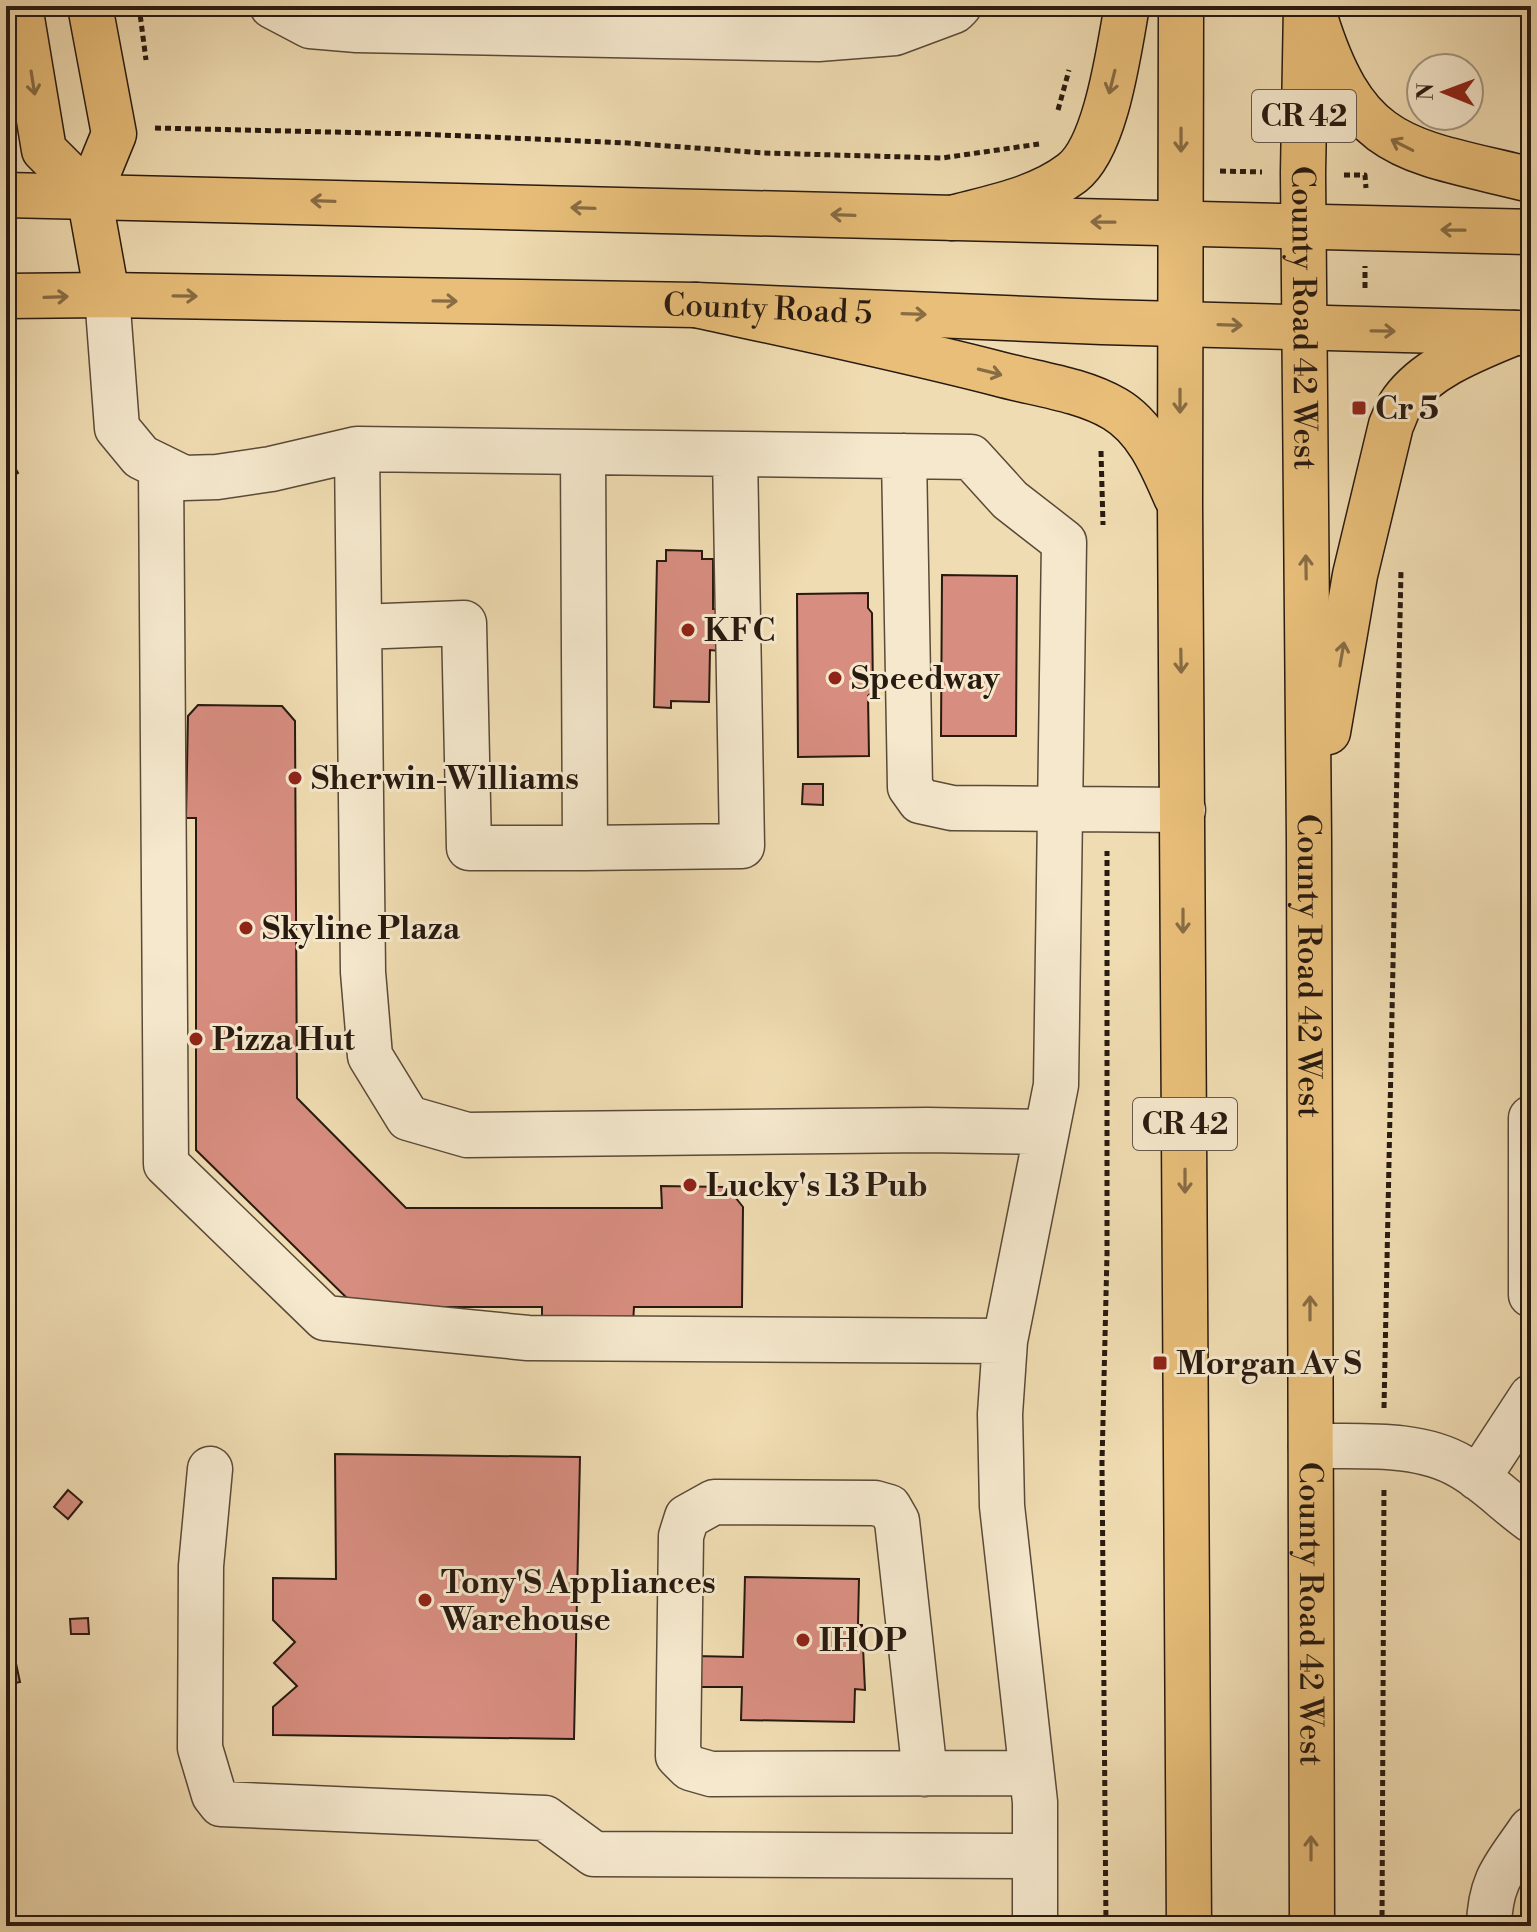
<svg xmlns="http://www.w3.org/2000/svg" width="1537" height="1932" font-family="'Libre Bodoni',serif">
<rect width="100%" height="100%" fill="#f0dcb2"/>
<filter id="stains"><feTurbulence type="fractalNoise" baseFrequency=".0025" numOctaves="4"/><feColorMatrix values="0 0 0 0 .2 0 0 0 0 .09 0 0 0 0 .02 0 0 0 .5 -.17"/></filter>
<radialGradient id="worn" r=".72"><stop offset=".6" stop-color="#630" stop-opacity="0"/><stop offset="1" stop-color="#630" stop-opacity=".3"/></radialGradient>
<path fill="#d78d7f" stroke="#281a10" stroke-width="2" d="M6 452 18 473 6 480Z
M666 550 702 551V559H713V609H720L719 651 710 650 709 702 671 701V708L654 707 657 561H666Z
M942 575 1017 576 1016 736H941Z
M868 593V608L872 613 873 691 868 696 869 756 798 757 797 594Z
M198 705 282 706 295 721 297 1098 406 1208H662L661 1186 727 1187 743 1207 742 1307H634L633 1324 542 1322V1307H356L196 1150V818H186L188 716Z
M803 784H823V805L802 804Z
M335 1454 580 1457 574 1739 273 1735V1707L297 1686 274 1663 295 1642 273 1620V1578L336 1579Z
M68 1490 82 1502 68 1519 54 1507Z
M745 1577 859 1579 858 1625H862L865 1690 855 1689 854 1722 741 1720 742 1687H694L695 1656 743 1657Z
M88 1618 89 1634H71L70 1619Z
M9 1631 20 1682 6 1685V1632Z"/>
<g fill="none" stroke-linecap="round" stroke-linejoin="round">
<defs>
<path id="minor" d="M272 6 310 26 357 30 818 39 895 33 954 11 959 6
M107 295 117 428 141 457 184 478 217 477 271 469 357 449 971 457 1010 500 1064 542 1056 1085 1005 1341 1000 1414 1002 1506 1035 1802V1926
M357 449 363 972 370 1056 408 1118 467 1135 927 1130 1045 1132
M904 456 910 787 920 801 952 808 1183 810
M161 467 166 1164 325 1318 528 1338 1005 1341
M359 627 464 623 469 848H585L583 452
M585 848 742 846 735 454
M1531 1118V1295
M1311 1446C1359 1447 1419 1441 1462 1467 1488 1482 1507 1503 1531 1520
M210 1469 201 1566 200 1748 214 1795 221 1804 545 1818 594 1854 1035 1856
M1478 1478 1531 1397
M925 1774 897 1521 889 1507 875 1503 714 1502 687 1517 681 1536 678 1756 690 1768 711 1774 1031 1773
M1489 1926C1490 1879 1506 1866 1531 1829"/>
<g id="major">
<path d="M20 6 44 150 89 195"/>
<path d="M90 6 114 134 89 195 107 295"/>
<path d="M6 195 1531 232"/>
<path id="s1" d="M6 296 107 295 696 305 1102 322 1519 333"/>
</g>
<g id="highway">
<path d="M1181 6 1180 504 1189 1926"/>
<path id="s2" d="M1306 6 1303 173 1309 841 1312 1926"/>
<path d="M1315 17C1357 153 1407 149 1531 180"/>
<path d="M952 218C993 207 1038 199 1072 173 1107 146 1119 48 1127 6"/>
<path d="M696 305C797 327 898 348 999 374 1036 384 1081 389 1115 409 1147 428 1162 465 1176 497"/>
<path d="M1328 732 1355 575 1391 425C1395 417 1397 408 1402 402 1427 367 1476 349 1514 333"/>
</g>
</defs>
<use href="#minor" stroke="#5a4a38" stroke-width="47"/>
<use href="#major" stroke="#281a10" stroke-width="47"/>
<use href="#highway" stroke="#281a10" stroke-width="47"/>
<path stroke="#281a10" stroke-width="5" stroke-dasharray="6 4" stroke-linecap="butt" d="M139 6 146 60
M1058 110 1069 70
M155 128 418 134 628 143 764 153 942 158 1039 144
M1220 171 1262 172
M1344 175H1365L1366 188
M1365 288V266
M1101 451 1103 525
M1384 1408 1401 570
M1106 1926 1102 1463 1107 1254V851
M1382 1926 1384 1486"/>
<use href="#minor" stroke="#f5e8cd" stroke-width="44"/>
<use href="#major" stroke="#e8be79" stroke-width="44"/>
<use href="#highway" stroke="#e8be79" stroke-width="44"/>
</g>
<defs><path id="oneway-shaft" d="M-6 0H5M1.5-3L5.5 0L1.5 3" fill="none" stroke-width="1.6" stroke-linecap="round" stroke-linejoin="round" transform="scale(2)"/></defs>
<g stroke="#886c44">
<use href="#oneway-shaft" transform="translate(1112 82) rotate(104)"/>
<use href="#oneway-shaft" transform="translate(33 83) rotate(81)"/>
<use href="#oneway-shaft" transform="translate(1181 140) rotate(90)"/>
<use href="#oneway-shaft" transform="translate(1402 145) rotate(-153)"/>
<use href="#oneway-shaft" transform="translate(323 201) rotate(-178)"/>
<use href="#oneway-shaft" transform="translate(583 208) rotate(-178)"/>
<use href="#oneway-shaft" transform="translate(843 215) rotate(-178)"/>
<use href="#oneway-shaft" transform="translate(1103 222) rotate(-179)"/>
<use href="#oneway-shaft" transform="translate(1453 230) rotate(-179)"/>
<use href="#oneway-shaft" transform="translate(185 296) rotate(1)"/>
<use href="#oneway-shaft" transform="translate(56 297) rotate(-2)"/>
<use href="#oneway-shaft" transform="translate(445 301) rotate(1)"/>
<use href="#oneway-shaft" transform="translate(914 314) rotate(2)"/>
<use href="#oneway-shaft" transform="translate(1230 325) rotate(2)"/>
<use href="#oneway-shaft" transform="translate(1383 331) rotate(1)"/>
<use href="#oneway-shaft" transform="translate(990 372) rotate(14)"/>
<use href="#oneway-shaft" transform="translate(1180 401) rotate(90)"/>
<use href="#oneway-shaft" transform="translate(1306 567) rotate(-91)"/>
<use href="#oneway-shaft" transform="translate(1342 654) rotate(-80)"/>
<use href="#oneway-shaft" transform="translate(1181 661) rotate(89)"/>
<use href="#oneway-shaft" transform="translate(1183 921) rotate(90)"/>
<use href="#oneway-shaft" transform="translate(1185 1181) rotate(90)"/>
<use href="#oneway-shaft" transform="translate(1310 1308) rotate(-90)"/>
<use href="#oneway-shaft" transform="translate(1311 1848) rotate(-90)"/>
</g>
<g fill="#8f2418" stroke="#f5e8cd" stroke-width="3">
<rect x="1351" y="400" width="16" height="16" rx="4"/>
<circle cx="688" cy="630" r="8"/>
<circle cx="835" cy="678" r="8"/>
<circle cx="295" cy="778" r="8"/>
<circle cx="246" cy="928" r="8"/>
<circle cx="196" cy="1039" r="8"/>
<circle cx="690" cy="1185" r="8"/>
<rect x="1152" y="1355" width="16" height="16" rx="4"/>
<circle cx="425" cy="1600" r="8"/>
<circle cx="803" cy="1640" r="8"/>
</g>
<g text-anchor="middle" stroke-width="6" stroke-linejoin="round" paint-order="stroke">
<g fill="#f5e8cd" stroke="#665849" stroke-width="2">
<rect x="1252" y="90" width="104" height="52" rx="6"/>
<rect x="1133" y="1098" width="104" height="52" rx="6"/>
</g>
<g font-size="30" font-weight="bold" fill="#281a10">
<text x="1304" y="126">CR 42</text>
<text x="1185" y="1134">CR 42</text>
</g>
<g font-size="32" fill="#281a10" stroke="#f5e8cd">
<text dy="11" stroke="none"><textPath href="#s1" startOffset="762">County Road 5</textPath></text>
<text dy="11" stroke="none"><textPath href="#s2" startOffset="312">County Road 42 West</textPath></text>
<text dy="11" stroke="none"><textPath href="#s2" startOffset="960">County Road 42 West</textPath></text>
<text dy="11" stroke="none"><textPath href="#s2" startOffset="1608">County Road 42 West</textPath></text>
</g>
<g font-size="32" font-weight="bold" fill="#281a10" stroke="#f5e8cd" text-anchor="start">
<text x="1375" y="419">Cr 5</text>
<text x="704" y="641">KFC</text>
<text x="851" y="689">Speedway</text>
<text x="311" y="789">Sherwin-Williams</text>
<text x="262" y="939">Skyline Plaza</text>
<text x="212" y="1050">Pizza Hut</text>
<text x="706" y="1196">Lucky's 13 Pub</text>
<text x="1176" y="1374">Morgan Av S</text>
<text x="441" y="1593">Tony'S Appliances<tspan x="441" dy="37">Warehouse</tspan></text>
<text x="819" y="1651">IHOP</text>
</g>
</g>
<rect width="1537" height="1932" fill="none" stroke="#f0dcb2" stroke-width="32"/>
<rect x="8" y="8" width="1521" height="1916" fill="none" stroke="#281a10" stroke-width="4"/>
<rect x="16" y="16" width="1505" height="1900" fill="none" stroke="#281a10" stroke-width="2"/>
<g transform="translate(1445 92) rotate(271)"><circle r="38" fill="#f5e8cd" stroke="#a39681" stroke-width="2"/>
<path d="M0-6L14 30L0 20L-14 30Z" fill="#8f2418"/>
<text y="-12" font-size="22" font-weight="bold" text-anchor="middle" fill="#281a10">N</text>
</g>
<rect width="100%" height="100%" filter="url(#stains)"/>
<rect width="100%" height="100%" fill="url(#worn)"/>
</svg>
